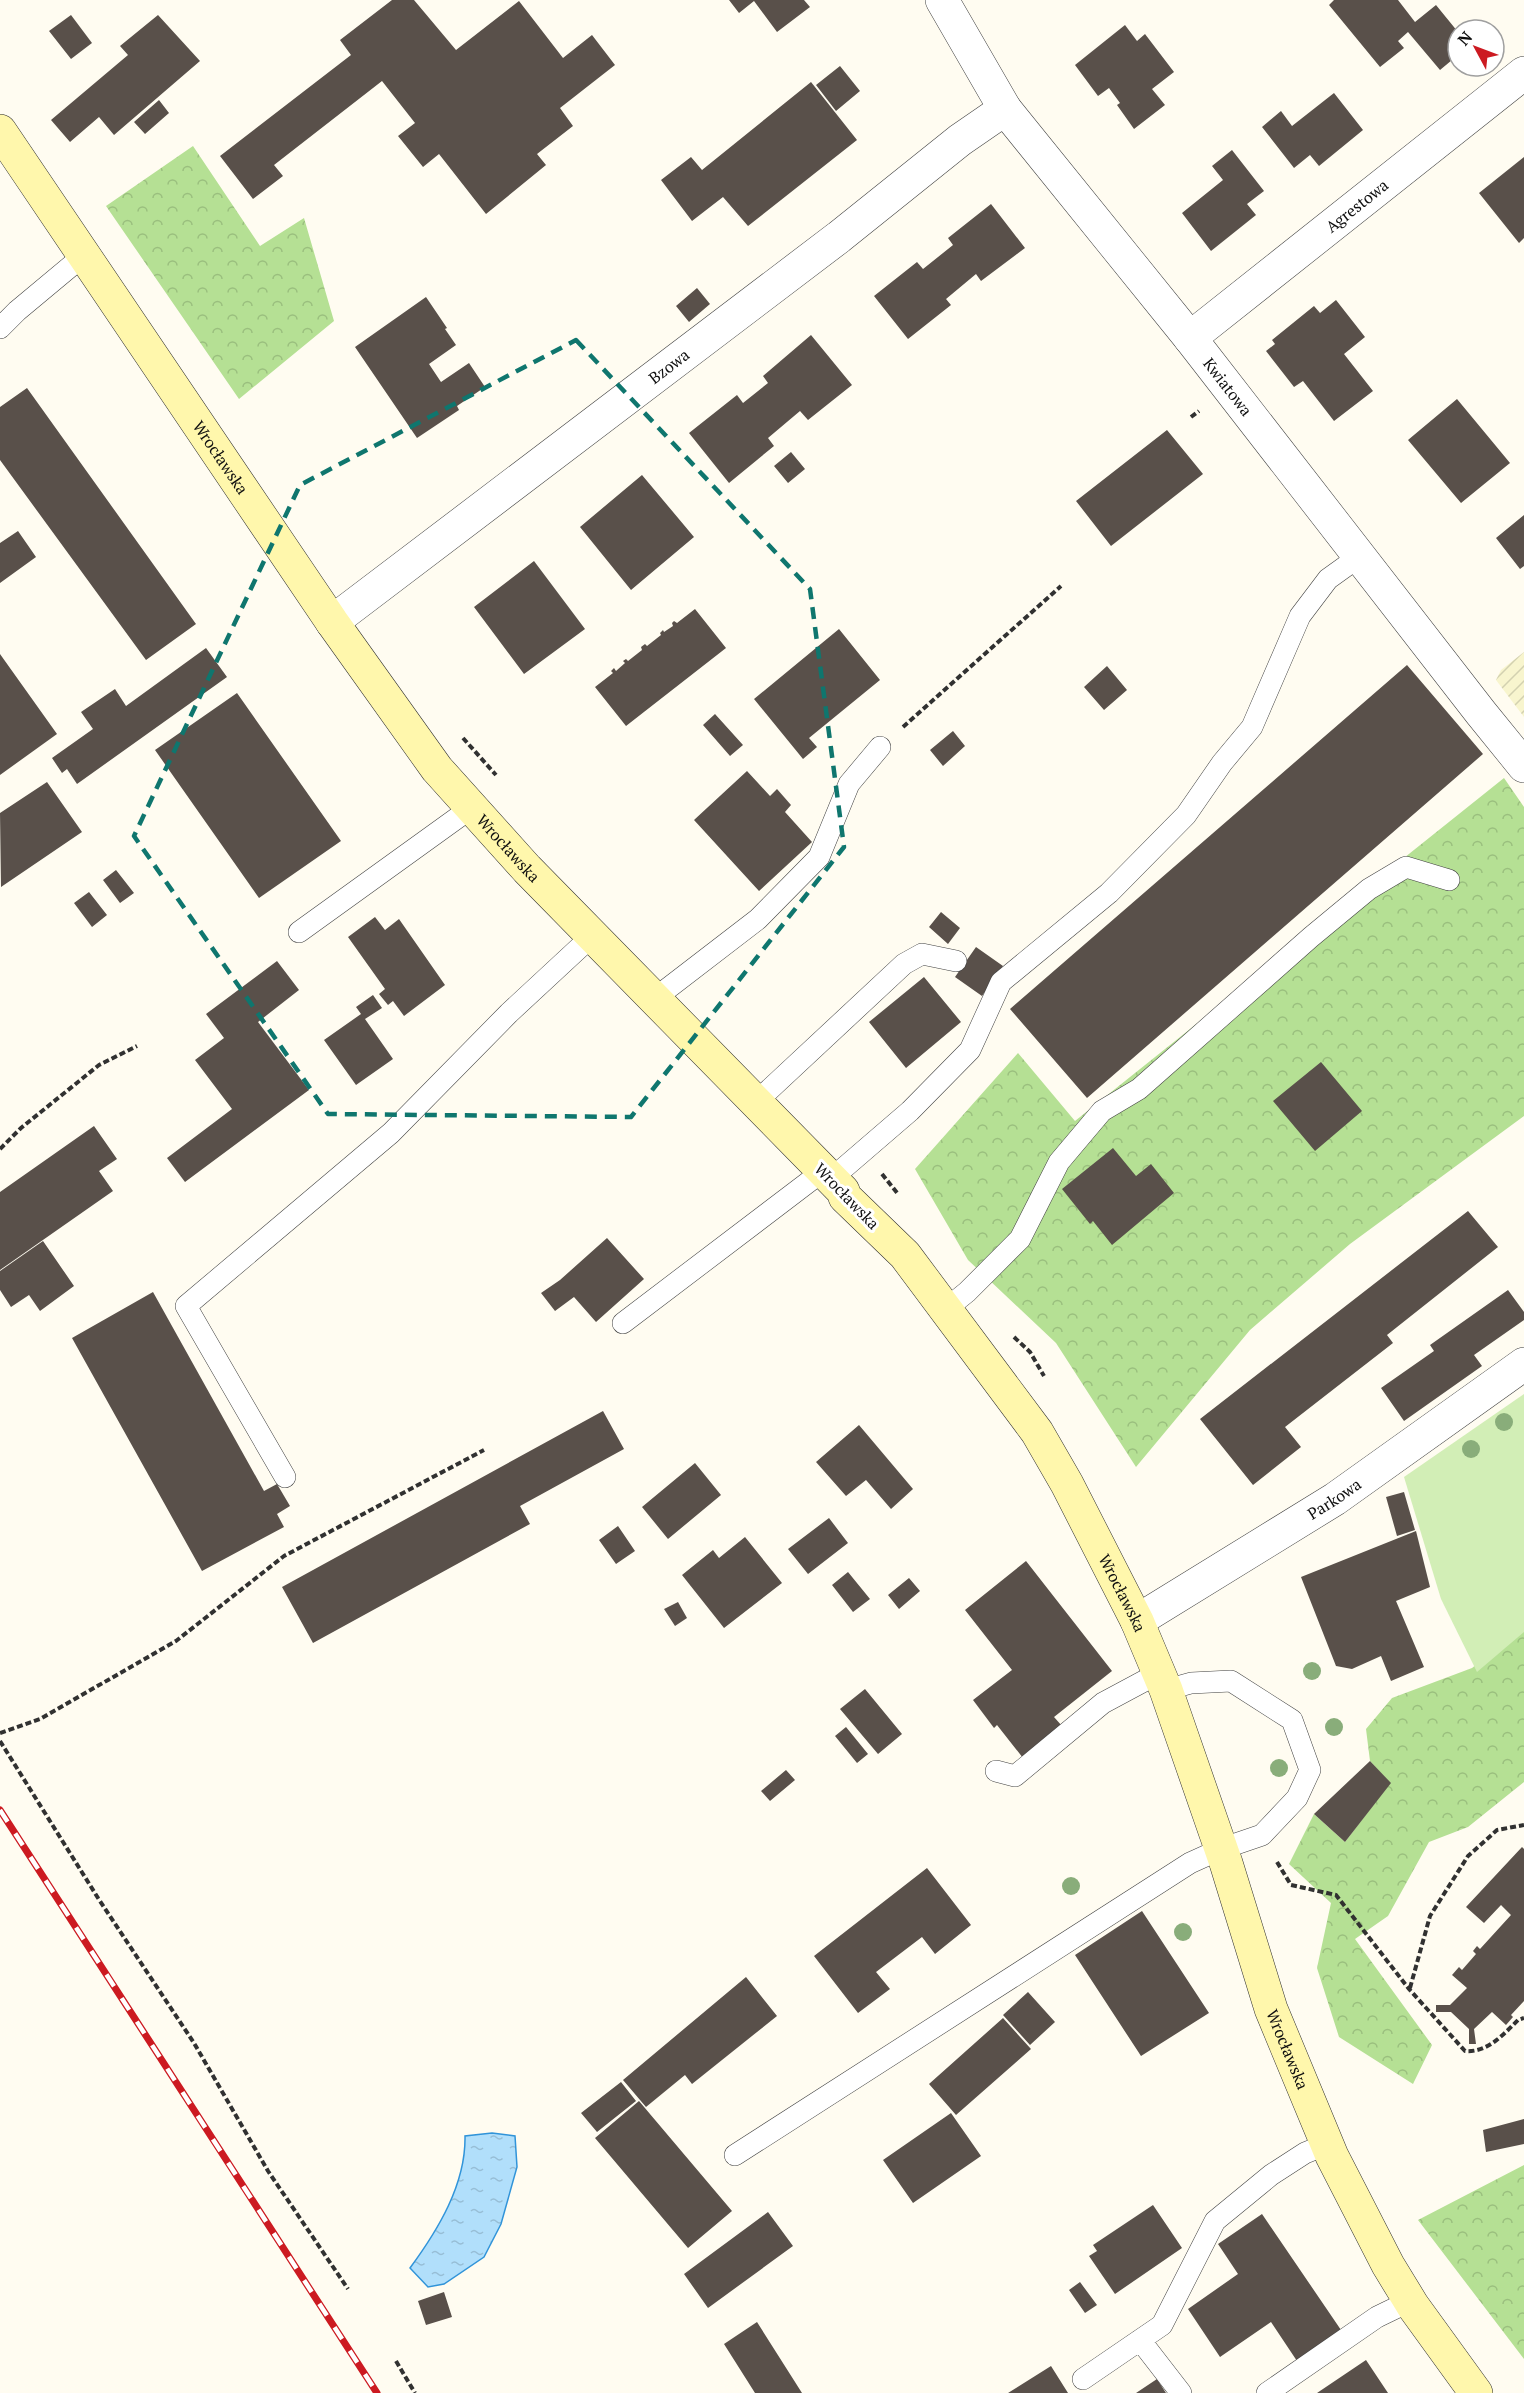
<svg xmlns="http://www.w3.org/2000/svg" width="1524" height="2393" font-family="'PT Serif',serif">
<defs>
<pattern id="farmland-furrows" width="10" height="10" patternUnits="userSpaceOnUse" patternTransform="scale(1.5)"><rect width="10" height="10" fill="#f8f5ce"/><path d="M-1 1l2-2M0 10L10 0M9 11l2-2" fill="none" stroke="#d3d1b0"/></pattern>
<pattern id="forest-crowns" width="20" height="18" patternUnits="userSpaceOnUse" patternTransform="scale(1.5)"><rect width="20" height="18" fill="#b5e094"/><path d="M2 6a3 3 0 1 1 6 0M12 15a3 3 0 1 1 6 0" fill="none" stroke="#9abf7e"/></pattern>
<pattern id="water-ripples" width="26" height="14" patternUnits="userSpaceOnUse" patternTransform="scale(1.5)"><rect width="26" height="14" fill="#b1dffb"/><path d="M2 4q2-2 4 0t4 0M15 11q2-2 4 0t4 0" fill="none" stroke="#97bed6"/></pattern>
</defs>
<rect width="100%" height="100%" fill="#fffcf1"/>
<path fill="url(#farmland-furrows)" d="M1524 652V717L1496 680 1501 670Z"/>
<path fill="url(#forest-crowns)" d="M193 146 260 246 304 218 334 321 239 399 106 206Z
M1504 778 1524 807V1116L1350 1244 1250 1330 1136 1467 1056 1343 968 1260 915 1169 1018 1053 1075 1121Z
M1524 1627V1782L1468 1827 1429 1842 1388 1916 1355 1939 1432 2045 1413 2084 1339 2037 1317 1968 1331 1903 1289 1864 1314 1814 1345 1842 1390 1783 1370 1761 1366 1729 1392 1698 1472 1668Z
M1524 2165V2359L1418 2220Z"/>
<path fill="#d2eeb6" d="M1524 1394V1632L1477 1672 1441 1599 1404 1477Z"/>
<path fill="url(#water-ripples)" stroke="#3194d9" stroke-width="1.5" d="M492 2133 515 2136 517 2167 501 2224 484 2257 444 2284 428 2287 410 2268C438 2230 466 2184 465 2136Z"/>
<path fill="#59504a" d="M392 0H414L456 50 519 1 563 58 592 35 615 65 560 108 573 126 537 154 546 165 486 214 439 154 423 167 398 136 415 123 382 81 274 165 283 176 253 199 220 156 351 55 340 40Z
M729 0H804L810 7 777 32 754 1 739 13Z
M1334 0H1398L1415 22 1436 5 1458 32V55L1440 70 1408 32 1398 41 1404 48 1380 67 1329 5Z
M71 15 92 43 71 59 49 31Z
M158 15 200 61 114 135 99 117 70 142 51 120 128 55 120 46Z
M1125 25 1137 41 1145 34 1174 72 1152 89 1165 105 1134 129 1117 105 1120 103 1109 88 1098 96 1075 65Z
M840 66 860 91 836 111 816 85Z
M811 82 857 140 748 226 723 197 692 221 661 180 691 157 702 170Z
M1334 93 1363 130 1319 166 1310 155 1294 168 1262 127 1281 111 1292 126Z
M159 100 169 113 145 134 134 122Z
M1232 150 1264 191 1247 204 1256 215 1211 251 1182 213 1223 180 1212 166Z
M1524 157V238L1519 243 1479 193Z
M991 204 1025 248 981 281 976 274 946 299 951 305 908 339 874 296 917 262 923 269 953 245 948 238Z
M697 288 710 304 689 322 676 306Z
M426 297 447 328 445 329 456 345 429 364 441 382 469 363 485 387 457 406 459 410 417 438 355 347Z
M1336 300 1365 337 1344 354 1373 391 1334 421 1303 381 1294 387 1266 351 1275 344 1272 340 1314 306 1320 313Z
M811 335 852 385 808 420 800 411 768 438 774 446 729 483 689 433 737 395 743 403 768 383 763 376Z
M27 388 196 624 146 660 0 460V407Z
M1457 399 1510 463 1461 503 1408 440Z
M1167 430 1203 474 1111 546 1076 501Z
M791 452 805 469 788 483 774 466Z
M642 475 694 537 631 590 580 527Z
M1524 515V566L1520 569 1496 538Z
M18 531 36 557 0 583V543Z
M534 561 585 629 524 674 474 607Z
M695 609 726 648 626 726 595 687 613 673 611 671 614 668 616 671 625 663 623 661 626 659 628 661 642 650 641 647 645 644 647 646 661 635 660 633 663 630 664 632 673 626 672 623 674 621 677 623Z
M839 629 880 680 809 738 817 747 803 759 754 699Z
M206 648 227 677 77 784 67 769 62 773 52 758 93 729 81 712 115 689 126 706Z
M0 654 57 734 0 775Z
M1407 665 1483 754 1087 1098 1010 1009Z
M1107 666 1127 690 1104 710 1084 687Z
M237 693 341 841 259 898 155 750Z
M715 714 743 745 730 756 703 725Z
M953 731 965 746 943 766 930 750Z
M747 771 770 796 777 789 791 805 785 812 812 842 759 891 694 820Z
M47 782 82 832 1 887 0 813Z
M116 870 134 893 120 903 103 880Z
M89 892 107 915 92 927 74 903Z
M941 912 960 928 948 944 929 927Z
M375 917 385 930 399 919 445 985 404 1016 393 1001 388 1005 379 994 385 989 348 937Z
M976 947 1003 966 982 996 955 977Z
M277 961 299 990 258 1022 309 1090 185 1182 167 1158 232 1109 195 1060 224 1038 206 1014Z
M924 977 961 1022 906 1068 869 1022Z
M373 995 382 1008 365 1019 393 1059 356 1085 324 1040 361 1014 356 1007Z
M1321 1062 1362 1111 1315 1151 1273 1101Z
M94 1126 117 1159 99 1171 113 1191 0 1270V1192Z
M1113 1148 1136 1176 1151 1164 1174 1193 1112 1245 1093 1221 1090 1224 1062 1189Z
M1468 1211 1498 1247 1387 1335 1393 1343 1285 1427 1301 1447 1253 1485 1200 1419Z
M607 1238 644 1279 596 1322 574 1297 555 1311 541 1293 560 1280Z
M43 1241 74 1286 40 1311 29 1295 11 1307 0 1290V1271Z
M1508 1290 1524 1312V1320L1474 1355 1482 1366 1404 1421 1381 1388 1434 1351 1430 1345Z
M153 1292 264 1491 277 1484 290 1506 277 1514 284 1527 202 1571 72 1338Z
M603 1411 624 1449 520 1506 530 1524 313 1643 282 1587Z
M859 1425 913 1489 891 1509 866 1480 846 1496 816 1462Z
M695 1463 721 1495 668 1539 642 1507Z
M1404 1492 1415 1530 1397 1536 1386 1497Z
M829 1518 848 1543 808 1574 788 1549Z
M618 1526 635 1551 616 1564 599 1540Z
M1416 1531 1430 1587 1396 1601 1424 1667 1391 1681 1381 1656 1352 1669 1336 1666 1301 1577Z
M745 1537 782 1583 724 1628 682 1575 713 1550 719 1558Z
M1026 1561 1112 1671 1054 1717 1062 1726 1023 1758 997 1725 994 1728 973 1700 1012 1670 965 1610Z
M848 1572 870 1599 853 1612 832 1585Z
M909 1578 920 1591 899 1609 888 1595Z
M678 1602 687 1618 675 1626 664 1609Z
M865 1689 902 1734 878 1754 840 1709Z
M846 1727 868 1754 857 1763 835 1736Z
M1370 1761 1391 1783 1345 1842 1314 1814Z
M786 1770 795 1780 770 1801 761 1791Z
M1522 1847 1524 1849V2001L1511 2015 1513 2017 1506 2025 1492 2012 1474 2029 1476 2044H1469V2029L1451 2012H1436V2005H1450L1467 1988 1452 1975 1459 1967 1462 1970 1476 1954 1473 1951 1477 1946 1480 1949 1511 1915 1501 1905 1484 1923 1466 1907Z
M927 1868 971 1925 935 1954 922 1937 876 1972 890 1989 858 2013 814 1956Z
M1142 1911 1209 2013 1141 2056 1075 1955Z
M746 1977 777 2016 692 2084 685 2075 646 2107 623 2080Z
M1028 1992 1055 2022 1030 2045 1003 2015Z
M1003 2018 1031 2049 956 2115 929 2084Z
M621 2082 636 2101 597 2132 581 2113Z
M639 2101 732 2211 688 2248 595 2138Z
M951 2113 981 2156 913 2203 883 2160Z
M1524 2119V2144L1486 2152 1483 2130Z
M1153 2205 1182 2248 1115 2294 1089 2256 1097 2251 1093 2245Z
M768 2212 793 2246 708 2308 684 2274Z
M1262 2214 1341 2330 1297 2361 1271 2322 1220 2357 1188 2309 1238 2274 1218 2244Z
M1080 2282 1097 2305 1085 2313 1069 2290Z
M444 2292 452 2317 426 2325 418 2301Z
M757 2322 802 2393H755L724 2344Z
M1366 2360 1388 2393H1317Z
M1051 2366 1068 2393H1008Z
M1157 2379 1166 2393H1136Z"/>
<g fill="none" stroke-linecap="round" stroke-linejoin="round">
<defs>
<path id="service" d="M0 328 17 311 83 256
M299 932 471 808
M654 999 758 919 819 857 849 784 880 747
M755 1103 904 964 922 954 956 961
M831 1179 910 1111 970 1050 1001 982 1109 893 1186 815 1222 763 1252 727 1300 616 1328 579 1360 556
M946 1309 967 1292 1020 1239 1059 1162 1102 1111 1139 1089 1311 937 1369 889 1406 867 1449 880
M623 1323 823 1171
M285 1477 186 1306 391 1133 509 1013 592 936
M996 1771 1015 1776 1103 1703 1159 1673
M735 2155 1190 1863 1221 1849 1262 1835 1297 1798 1310 1770 1292 1720 1231 1681 1191 1683 1166 1690
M1140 2340 1181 2393
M1083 2379 1162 2325 1215 2221 1271 2175 1305 2153 1327 2144
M1267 2393 1377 2317 1410 2301"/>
<g id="minor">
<path id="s1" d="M942 0 1005 109 1190 338 1481 713 1524 766"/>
<path id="s2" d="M1190 338 1524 73"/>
<path id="s3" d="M332 622 839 237 960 140 1005 109"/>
<path id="s4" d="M1137 1621 1335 1499 1524 1364"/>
</g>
<g id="secondary">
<path id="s5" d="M0 131 332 622 437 769 527 869 843 1191 845 1197 905 1255 1037 1432 1067 1484 1137 1621 1166 1690 1226 1863 1271 2009 1332 2156 1388 2265 1413 2306 1476 2393"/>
</g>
</defs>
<use href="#service" stroke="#424242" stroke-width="22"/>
<use href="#minor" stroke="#424242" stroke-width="34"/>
<use href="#secondary" stroke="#313131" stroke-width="34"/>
<path stroke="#313131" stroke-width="4" stroke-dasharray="6 3" stroke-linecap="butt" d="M1191 417 1199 411
M903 727 1061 586
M463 738 496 775
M0 1149 21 1128 99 1065 137 1046
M882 1174 898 1194
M1014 1337 1030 1352 1044 1376
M0 1733 40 1719 176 1641 284 1556 484 1450
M0 1741 98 1898 194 2043 268 2171 348 2289
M1277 1862 1291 1885 1336 1895 1409 1989 1465 2051C1487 2053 1503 2035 1518 2020L1524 2018
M1410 1988 1430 1916 1468 1856 1497 1830 1524 1825
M396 2361 415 2393"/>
<use href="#service" stroke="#fff" stroke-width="21"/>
<use href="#minor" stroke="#fff" stroke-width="33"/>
<use href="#secondary" stroke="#fff7ac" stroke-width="33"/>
<defs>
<path id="rail" d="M0 1810 377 2393"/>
</defs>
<use href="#rail" stroke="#cc1a21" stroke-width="7"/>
<use href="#rail" stroke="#fff" stroke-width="4.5" stroke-dasharray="14" stroke-linecap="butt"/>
</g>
<g fill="#89ad7a">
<circle cx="1504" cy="1422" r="9"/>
<circle cx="1471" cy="1449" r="9"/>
<circle cx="1312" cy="1671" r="9"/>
<circle cx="1334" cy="1727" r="9"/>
<circle cx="1279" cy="1768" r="9"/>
<circle cx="1071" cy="1886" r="9"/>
<circle cx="1183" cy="1932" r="9"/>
</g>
<path fill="none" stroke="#0f766e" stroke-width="4.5" stroke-dasharray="12 8" stroke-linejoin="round" d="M576 340 810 589 844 847 631 1117 328 1114 134 836 300 485Z"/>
<g text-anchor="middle" stroke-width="6" stroke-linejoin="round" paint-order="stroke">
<g font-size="16" fill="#0f0f0f" stroke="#fff">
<text dy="6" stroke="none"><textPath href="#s2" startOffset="213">Agrestowa</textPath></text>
<text dy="6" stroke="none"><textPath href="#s3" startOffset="423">Bzowa</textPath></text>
<text dy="6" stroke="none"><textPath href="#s1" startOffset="482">Kwiatowa</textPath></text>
<text dy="6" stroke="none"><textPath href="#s5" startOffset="394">Wrocławska</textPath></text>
<text dy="6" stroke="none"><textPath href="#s5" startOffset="880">Wrocławska</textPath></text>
<text transform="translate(847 1196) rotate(46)" y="6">Wrocławska</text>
<text dy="6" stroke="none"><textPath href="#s4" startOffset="232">Parkowa</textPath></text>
<text dy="6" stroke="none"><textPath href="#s5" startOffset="1852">Wrocławska</textPath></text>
<text dy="6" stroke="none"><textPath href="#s5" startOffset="2338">Wrocławska</textPath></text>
</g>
</g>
<g transform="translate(1476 48) rotate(311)"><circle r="28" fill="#ffffff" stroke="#9f9f9f" stroke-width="1.5"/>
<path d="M0-4.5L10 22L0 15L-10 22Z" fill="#cc1a21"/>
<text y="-9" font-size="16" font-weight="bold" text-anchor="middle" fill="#0f0f0f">N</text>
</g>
</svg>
